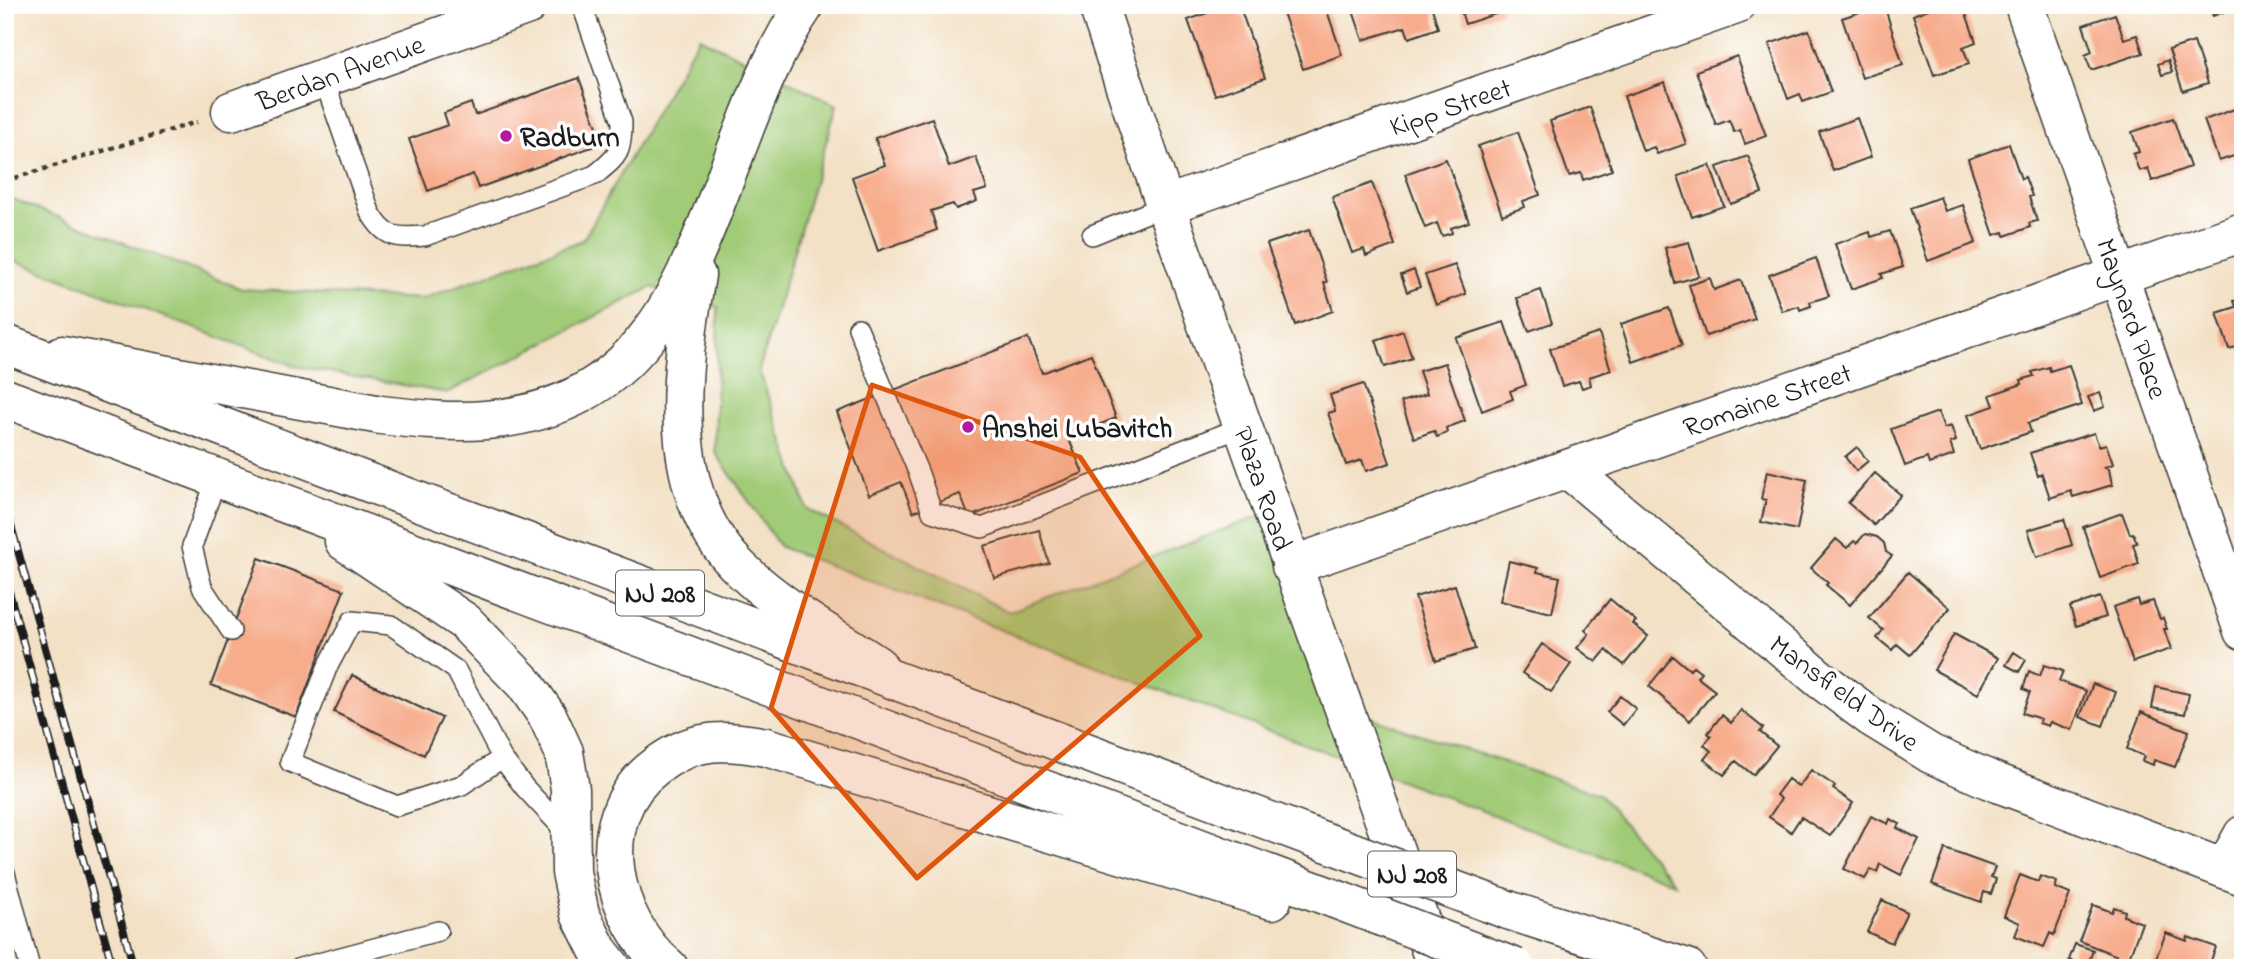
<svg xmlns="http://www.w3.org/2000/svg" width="2248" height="973" font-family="'Indie Flower',sans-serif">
<rect width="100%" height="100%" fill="#fff"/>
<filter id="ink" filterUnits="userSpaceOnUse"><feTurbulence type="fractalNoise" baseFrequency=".0143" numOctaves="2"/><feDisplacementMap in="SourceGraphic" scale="14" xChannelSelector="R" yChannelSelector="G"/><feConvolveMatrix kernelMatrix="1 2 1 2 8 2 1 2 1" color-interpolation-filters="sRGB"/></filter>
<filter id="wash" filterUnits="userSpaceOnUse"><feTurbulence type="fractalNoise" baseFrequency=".00686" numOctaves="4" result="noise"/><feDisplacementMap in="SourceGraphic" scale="28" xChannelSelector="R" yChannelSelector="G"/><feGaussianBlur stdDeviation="1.57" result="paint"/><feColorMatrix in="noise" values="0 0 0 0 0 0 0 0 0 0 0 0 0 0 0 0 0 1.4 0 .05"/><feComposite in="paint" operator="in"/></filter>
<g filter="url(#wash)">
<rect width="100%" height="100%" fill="#f3e1c6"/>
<path fill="#a1cb77" stroke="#5e744a" stroke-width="2" d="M699 37 837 105 759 370 807 509 1009 612 1272 511 1345 709 1599 794 1674 883 780 547 715 452 718 307 652 287 447 393 295 366 5 257V196L242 289 422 299 583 240Z"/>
<g id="blocks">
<path fill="#f7ac8c" d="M1229 5H1239L1265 78 1215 95 1188 20Z
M1287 5H1325L1342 55 1303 69 1281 7Z
M1351 5H1431L1438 28 1409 38 1405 27 1363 40Z
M1459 5H1499L1502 12 1465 24Z
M1881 5H1884L1903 65 1862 78 1842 18Z
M1930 5H1963L1976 42 1963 47 1969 64 1934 75 1913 15 1931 8Z
M2209 5H2229L2231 9 2213 16Z
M2115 14 2124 39 2137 35 2143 53 2091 70 2085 55 2092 52 2083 25Z
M1809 30 1831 92 1803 102 1800 94 1788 99 1769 44Z
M2194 42 2208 83 2183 91 2169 50Z
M1737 56 1766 136 1745 144 1740 130 1734 132 1729 120 1716 125 1696 71Z
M2168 60 2172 72 2162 75 2158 64Z
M579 78 603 143 478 188 473 174 428 191 409 139 448 125 444 113 471 103 475 115Z
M1665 82 1686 144 1657 154 1654 147 1643 151 1624 96Z
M2243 106V153L2219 161 2204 120Z
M1590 107 1612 170 1583 180 1581 173 1569 176 1550 121Z
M932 118 949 167 976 157 987 189 974 193 977 201 956 209 953 204 931 211 937 230 878 251 852 177 885 165 875 138Z
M1857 118 1871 157 1833 171 1819 132Z
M2173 118 2190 167 2152 181 2148 168 2139 171 2133 154 2139 152 2132 132Z
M1518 132 1540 195 1523 201 1525 207 1502 215 1478 146Z
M2009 144 2021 179 2025 177 2032 196 2029 197 2037 221 2029 223 2030 227 2005 236 2004 232 1994 235 1968 159Z
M1748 156 1762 193 1731 204 1717 167Z
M1446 159 1469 222 1451 228 1452 233 1442 236 1437 223 1425 228 1405 174Z
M1710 165 1724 206 1692 217 1678 176Z
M1372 183 1395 245 1366 256 1364 249 1352 253 1332 197Z
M1940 197 1945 211 1963 205 1976 243 1928 261 1910 208Z
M1309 230 1327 282 1324 283 1333 311 1295 325 1267 244Z
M1890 231 1903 267 1881 274 1883 278 1851 289 1835 244 1870 232 1871 237Z
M1689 242 1699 276 1675 283 1665 248Z
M1816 258 1829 296 1810 302 1811 306 1800 310 1799 306 1782 311 1769 275Z
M1455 265 1466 294 1436 305 1425 275Z
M1414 270 1420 287 1407 292 1401 275Z
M1710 278 1714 290 1741 280 1755 319 1706 336 1689 285Z
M1541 290 1552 323 1529 331 1517 298Z
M2243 298V345L2229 349 2217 313 2236 307 2234 301Z
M1669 308 1682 345 1633 362 1621 324Z
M1504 322 1526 385 1510 391 1513 399 1482 411 1456 338Z
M1403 331 1412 358 1385 367 1376 340Z
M1599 333 1611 370 1589 377 1591 385 1582 388 1579 381 1562 386 1550 349Z
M1028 338 1042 373 1091 354 1116 418 1068 437 1083 473 969 517 960 494 913 512 901 482 869 495 837 412Z
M1445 363 1465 421 1446 428 1447 433 1437 437 1434 431 1414 438 1401 402 1427 394 1419 371Z
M2069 365 2082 405 2028 423 2031 432 1980 449 1968 415 1994 406 1990 395 2022 384 2021 380 2034 376 2032 372 2049 367 2050 371Z
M1363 384 1390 463 1366 471 1362 460 1346 465 1328 413 1335 411 1330 395Z
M2100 393 2105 407 2094 411 2088 397Z
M1938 412 1944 428 1951 426 1956 441 1950 443 1954 455 1929 464 1927 458 1905 466 1891 429Z
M2094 433 2099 446 2106 444 2113 464 2105 467 2109 469 2112 485 2073 497 2071 491 2050 498 2042 474 2038 476 2030 453Z
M1857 447 1868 461 1856 471 1845 457Z
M1767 471 1807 480 1797 530 1761 522 1766 500 1761 499Z
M1875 473 1901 495 1874 525 1848 503Z
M2122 513 2130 534 2133 533 2137 543 2133 544 2139 564 2100 578 2083 527Z
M2064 519 2072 545 2037 557 2028 530Z
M1039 530 1049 563 994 578 984 546Z
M1865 534 1877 537 1884 543 1886 552 1892 556 1850 605 1826 585 1828 583 1811 568 1836 539 1847 548 1854 541 1857 543Z
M259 558 344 590 296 717 211 685Z
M1509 561 1538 568 1537 572 1560 577 1552 613 1500 601Z
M1908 572 1950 608 1910 655 1897 644 1892 650 1877 638 1883 630 1869 618Z
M1455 585 1475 649 1436 661 1415 597Z
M2100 597 2106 617 2076 626 2070 607Z
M1610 599 1636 621 1633 624 1648 636 1624 665 1606 650 1596 662 1577 648 1589 634 1585 630Z
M2137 599 2139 605 2153 601 2160 619 2163 618 2167 629H2164L2171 649 2133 662 2113 607Z
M1954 634 1998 658 1978 694 1934 670Z
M1542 644 1571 664 1551 692 1522 673Z
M2014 652 2026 660 2019 672 2006 665Z
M1673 656 1690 670 1693 666 1701 672 1697 677 1715 691 1690 721 1649 686Z
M2044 665 2063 671 2059 681 2086 691 2072 730 2050 722 2048 726 2039 723 2041 719 2022 713 2030 692 2023 689 2029 671 2040 676Z
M352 675 442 718 424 755 334 712Z
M2093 684 2116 692 2103 726 2080 717Z
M2156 687 2189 694 2185 714 2152 708Z
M1620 696 1636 709 1623 725 1607 712Z
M1741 710 1763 728 1760 732 1777 746 1753 775 1736 761 1724 775 1704 759 1711 751 1704 745 1711 736 1708 733 1722 715 1731 723Z
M2141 712 2189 731 2175 767 2154 760 2153 765 2142 761 2144 756 2127 749Z
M1811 770 1835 786 1833 789 1853 803 1830 836 1801 817 1791 832 1769 817 1781 799 1776 795 1788 779 1799 787Z
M1871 816 1888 824 1890 819 1900 824 1897 828 1919 839 1901 875 1880 864 1877 872 1871 869 1865 879 1844 869Z
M1945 849 1995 867 1991 877 1996 879 1991 894 1984 892 1981 902 1932 884Z
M2020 875 2038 882 2040 876 2057 882 2055 888 2070 894 2054 935 2050 933 2044 947 2015 936 2020 923 2004 916Z
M1882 900 1907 912 1892 943 1867 932Z
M2093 905 2112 912 2114 907 2125 911 2124 916 2142 923 2128 960 2079 941Z
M2166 933 2187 941 2188 937 2216 947 2208 968H2152Z
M2075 944 2093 950 2087 967 2069 960Z"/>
</g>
</g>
<g filter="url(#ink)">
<use href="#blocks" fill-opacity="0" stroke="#3c3a36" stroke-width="2"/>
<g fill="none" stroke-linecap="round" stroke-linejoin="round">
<defs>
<path id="lane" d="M323 77 370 212C385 239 396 238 425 236L595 175C618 156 622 154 622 122L582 5
M1092 235 1164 206
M858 328 919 474 932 512 982 528 1242 427
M217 478 192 546 202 587 231 631
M502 758 462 785 397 806 290 762 327 668 352 621 391 625 456 670 502 758 525 788 568 834
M5 873 30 968
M300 968 438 931"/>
<path id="street" d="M2024 5 2243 631
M231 111 528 5
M1164 206 1736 5
M1568 469 1820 679 1871 717 1931 754 1990 780 2243 876
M1291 566 2243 232
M2224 869 2243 835"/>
<path id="secondary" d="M1098 5C1204 328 1323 647 1437 968
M696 275C680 373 662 496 743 571 782 608 833 636 878 666
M62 355 381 415C416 419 451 423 486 420 650 406 686 279 737 148 756 98 775 49 805 5"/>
<path id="highway" d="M5 344 367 482 1315 838
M5 398 1335 899
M344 541 465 622 525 684 548 717 564 752 570 789 571 872 580 914 598 950 612 968
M1508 910 1687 968
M669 968C611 921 588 818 655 767 668 757 686 747 703 744 724 740 745 743 766 747L1272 900"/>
</defs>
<use href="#lane" stroke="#3c3a36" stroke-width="22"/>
<use href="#street" stroke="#3c3a36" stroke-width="41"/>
<use href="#secondary" stroke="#3c3a36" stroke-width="41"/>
<use href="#highway" stroke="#3c3a36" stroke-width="41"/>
<path stroke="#3c3a36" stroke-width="4.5" stroke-dasharray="5 5" stroke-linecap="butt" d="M5 181 197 122"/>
<use href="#lane" stroke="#fff" stroke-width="19"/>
<use href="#street" stroke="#fff" stroke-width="38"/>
<use href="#secondary" stroke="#fff" stroke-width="38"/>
<use href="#highway" stroke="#fff" stroke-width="38"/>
<defs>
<path id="rail" d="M5 504 134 968
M5 577 113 968"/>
</defs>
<use href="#rail" stroke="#1c1c1c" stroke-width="8"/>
<use href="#rail" stroke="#fff" stroke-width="5" stroke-dasharray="16" stroke-linecap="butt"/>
<defs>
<path id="highway-bridge" d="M1315 838 1508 910
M1335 899 1516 968"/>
</defs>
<use href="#highway-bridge" stroke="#3c3a36" stroke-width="41" stroke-linecap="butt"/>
<use href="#highway-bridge" stroke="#fff" stroke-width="38"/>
</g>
</g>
<path fill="#de560d" fill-opacity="0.2" stroke="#de560d" stroke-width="5" stroke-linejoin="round" d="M872 385 1080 457 1200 636 917 878 771 708Z"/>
<g fill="#b5179e" stroke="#fff" stroke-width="2.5">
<circle cx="506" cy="136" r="7"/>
<circle cx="968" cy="427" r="7"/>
</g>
<g text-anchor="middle" stroke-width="7" stroke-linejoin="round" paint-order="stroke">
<g fill="#fff" stroke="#606060" stroke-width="2">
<rect x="616" y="570.5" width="88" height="45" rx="5"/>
<rect x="1368" y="851.5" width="88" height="45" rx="5"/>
</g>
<g font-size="26" font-weight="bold" fill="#1c1c1c">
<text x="660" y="602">NJ 208</text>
<text x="1412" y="883">NJ 208</text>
</g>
<g font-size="28" fill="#1c1c1c" stroke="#fff">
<text transform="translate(340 72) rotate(-20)" y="10">Berdan Avenue</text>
<text transform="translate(1450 106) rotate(-19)" y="10">Kipp Street</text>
<text transform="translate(2133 318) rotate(71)" y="10">Maynard Place</text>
<text transform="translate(1767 399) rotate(-19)" y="10">Romaine Street</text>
<text transform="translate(1264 488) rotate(71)" y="10">Plaza Road</text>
<text transform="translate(1845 692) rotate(36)" y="10">Mansfield Drive</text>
</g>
<g font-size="28" font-weight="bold" fill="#1c1c1c" stroke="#fff" text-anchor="start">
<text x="520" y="146">Radburn</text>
<text x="982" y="437">Anshei Lubavitch</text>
</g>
</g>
<rect width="2248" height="973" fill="none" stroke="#fff" stroke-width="28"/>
</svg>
